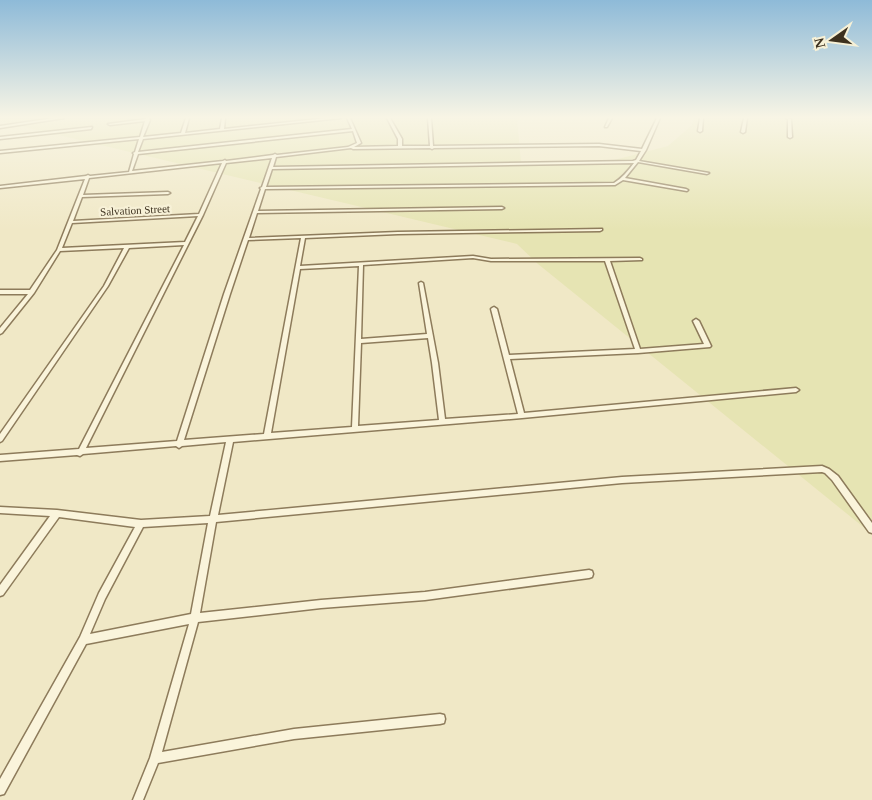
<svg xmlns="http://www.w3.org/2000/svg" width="872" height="800" font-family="'Times New Roman',serif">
<rect width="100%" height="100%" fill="#f0e8c6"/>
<path fill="#e6e4b3" d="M0 118H517L521 163 599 164 668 146 692 125 694 118H872V534L538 264 517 244 0 121Z"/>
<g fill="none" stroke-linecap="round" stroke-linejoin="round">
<defs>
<path id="minor" d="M54 118H64L0 128V126Z
M146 118H149L150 120 143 137 181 133 186 118H189L185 133 220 129 222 118H225L224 129 327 118H341L143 139 138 152 352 129 347 118H350L361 143 354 147 398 146V139L387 118H390L402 139V146H430L428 118H431L433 146 599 144 642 149 657 118H660L646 150 639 161 709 173 707 174 638 162 625 178 686 189 688 190 687 191 623 180 615 185 265 189 258 211 502 207 504 208 502 209 257 213 249 238 398 232 602 229V230L600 231 398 234 305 238 300 266 473 256 491 259 640 258 642 259V260L610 261 640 349 704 344 693 321 696 319 699 321 711 346 710 347 638 353 510 359 524 413 796 388 799 390 796 392 522 418 233 442 218 515 622 477 822 466 829 469 838 476 872 523V533L869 532 832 480 825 473 822 472 622 483 216 522 200 613 321 600 425 592 589 570 592 571 593 574 592 577 589 578 425 600 321 608 198 622 162 752 294 729 440 714 444 715 445 719 444 723 440 724 294 739 158 763 143 800H133L150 758 189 624 86 644 4 794 0 795V779L80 637 99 593 135 527 59 517 3 595 0 596V585L50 516 0 513V507L57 510 141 520 210 516 226 442 182 446 179 448 176 446 83 454 80 456 77 455 0 461V455L79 449 184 245 129 248 108 286 2 441 0 442V434L104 286 124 248 60 251 34 293 2 333 0 334V328L28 294H0V290H30L57 250 85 179 0 188V186L86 176 88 175 90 176 129 172 134 154 133 153 135 152 139 139 0 153V151L140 137 145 121 110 125 108 124 146 119ZM353 131 357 143 348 147 277 155 275 154 273 155 226 161 225 160 223 161 132 171 138 154ZM599 146 641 151 636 160 633 161 273 167 276 157 351 148 353 149 430 148 432 149 434 148ZM272 158 262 187 260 188 261 189 224 294 177 441 86 448 203 215 226 163ZM222 163 199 214 73 221 82 197 168 194 170 193 168 192 83 195 89 178ZM634 163C628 171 622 178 614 183L266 187 272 169ZM198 216 185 242 62 248 72 223ZM301 238 264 434 184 440 230 294 248 240ZM473 258 491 261H605L635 349 509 355 497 309 494 307 492 308 491 309 518 414 445 419 438 363 423 283 421 282 419 283 427 334 361 339 363 265ZM359 266 352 427 271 433 300 269ZM428 338 432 363 439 420 358 426 361 343ZM208 523 191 614 90 634 105 599 143 527Z
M609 118H612L607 127H605Z
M700 118H703L702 131 700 132 698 131Z
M744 118H747L745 132 743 133 741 132Z
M786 118 791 119 792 137 790 138 788 137V119Z
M92 127 91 129 0 139V137Z"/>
</defs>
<use href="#minor" stroke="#8d7b5b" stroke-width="3"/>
<use href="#minor" fill="#faf4db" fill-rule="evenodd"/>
</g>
<linearGradient id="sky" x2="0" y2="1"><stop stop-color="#8ebad8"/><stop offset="0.51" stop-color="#f8f5e5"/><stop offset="1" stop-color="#f8f5e5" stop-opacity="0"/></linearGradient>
<rect width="872" height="230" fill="url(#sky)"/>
<g text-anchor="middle" stroke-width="4.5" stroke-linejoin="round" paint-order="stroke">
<g font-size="11" fill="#3d311f" stroke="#f7f1d7">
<text transform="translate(135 210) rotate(-3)" y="4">Salvation Street</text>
</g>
</g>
<g transform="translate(832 40) rotate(256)" stroke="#f7f1d7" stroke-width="4" paint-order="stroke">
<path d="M0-4L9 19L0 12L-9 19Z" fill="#3d311f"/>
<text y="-8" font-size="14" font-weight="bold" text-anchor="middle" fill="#3d311f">N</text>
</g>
</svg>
